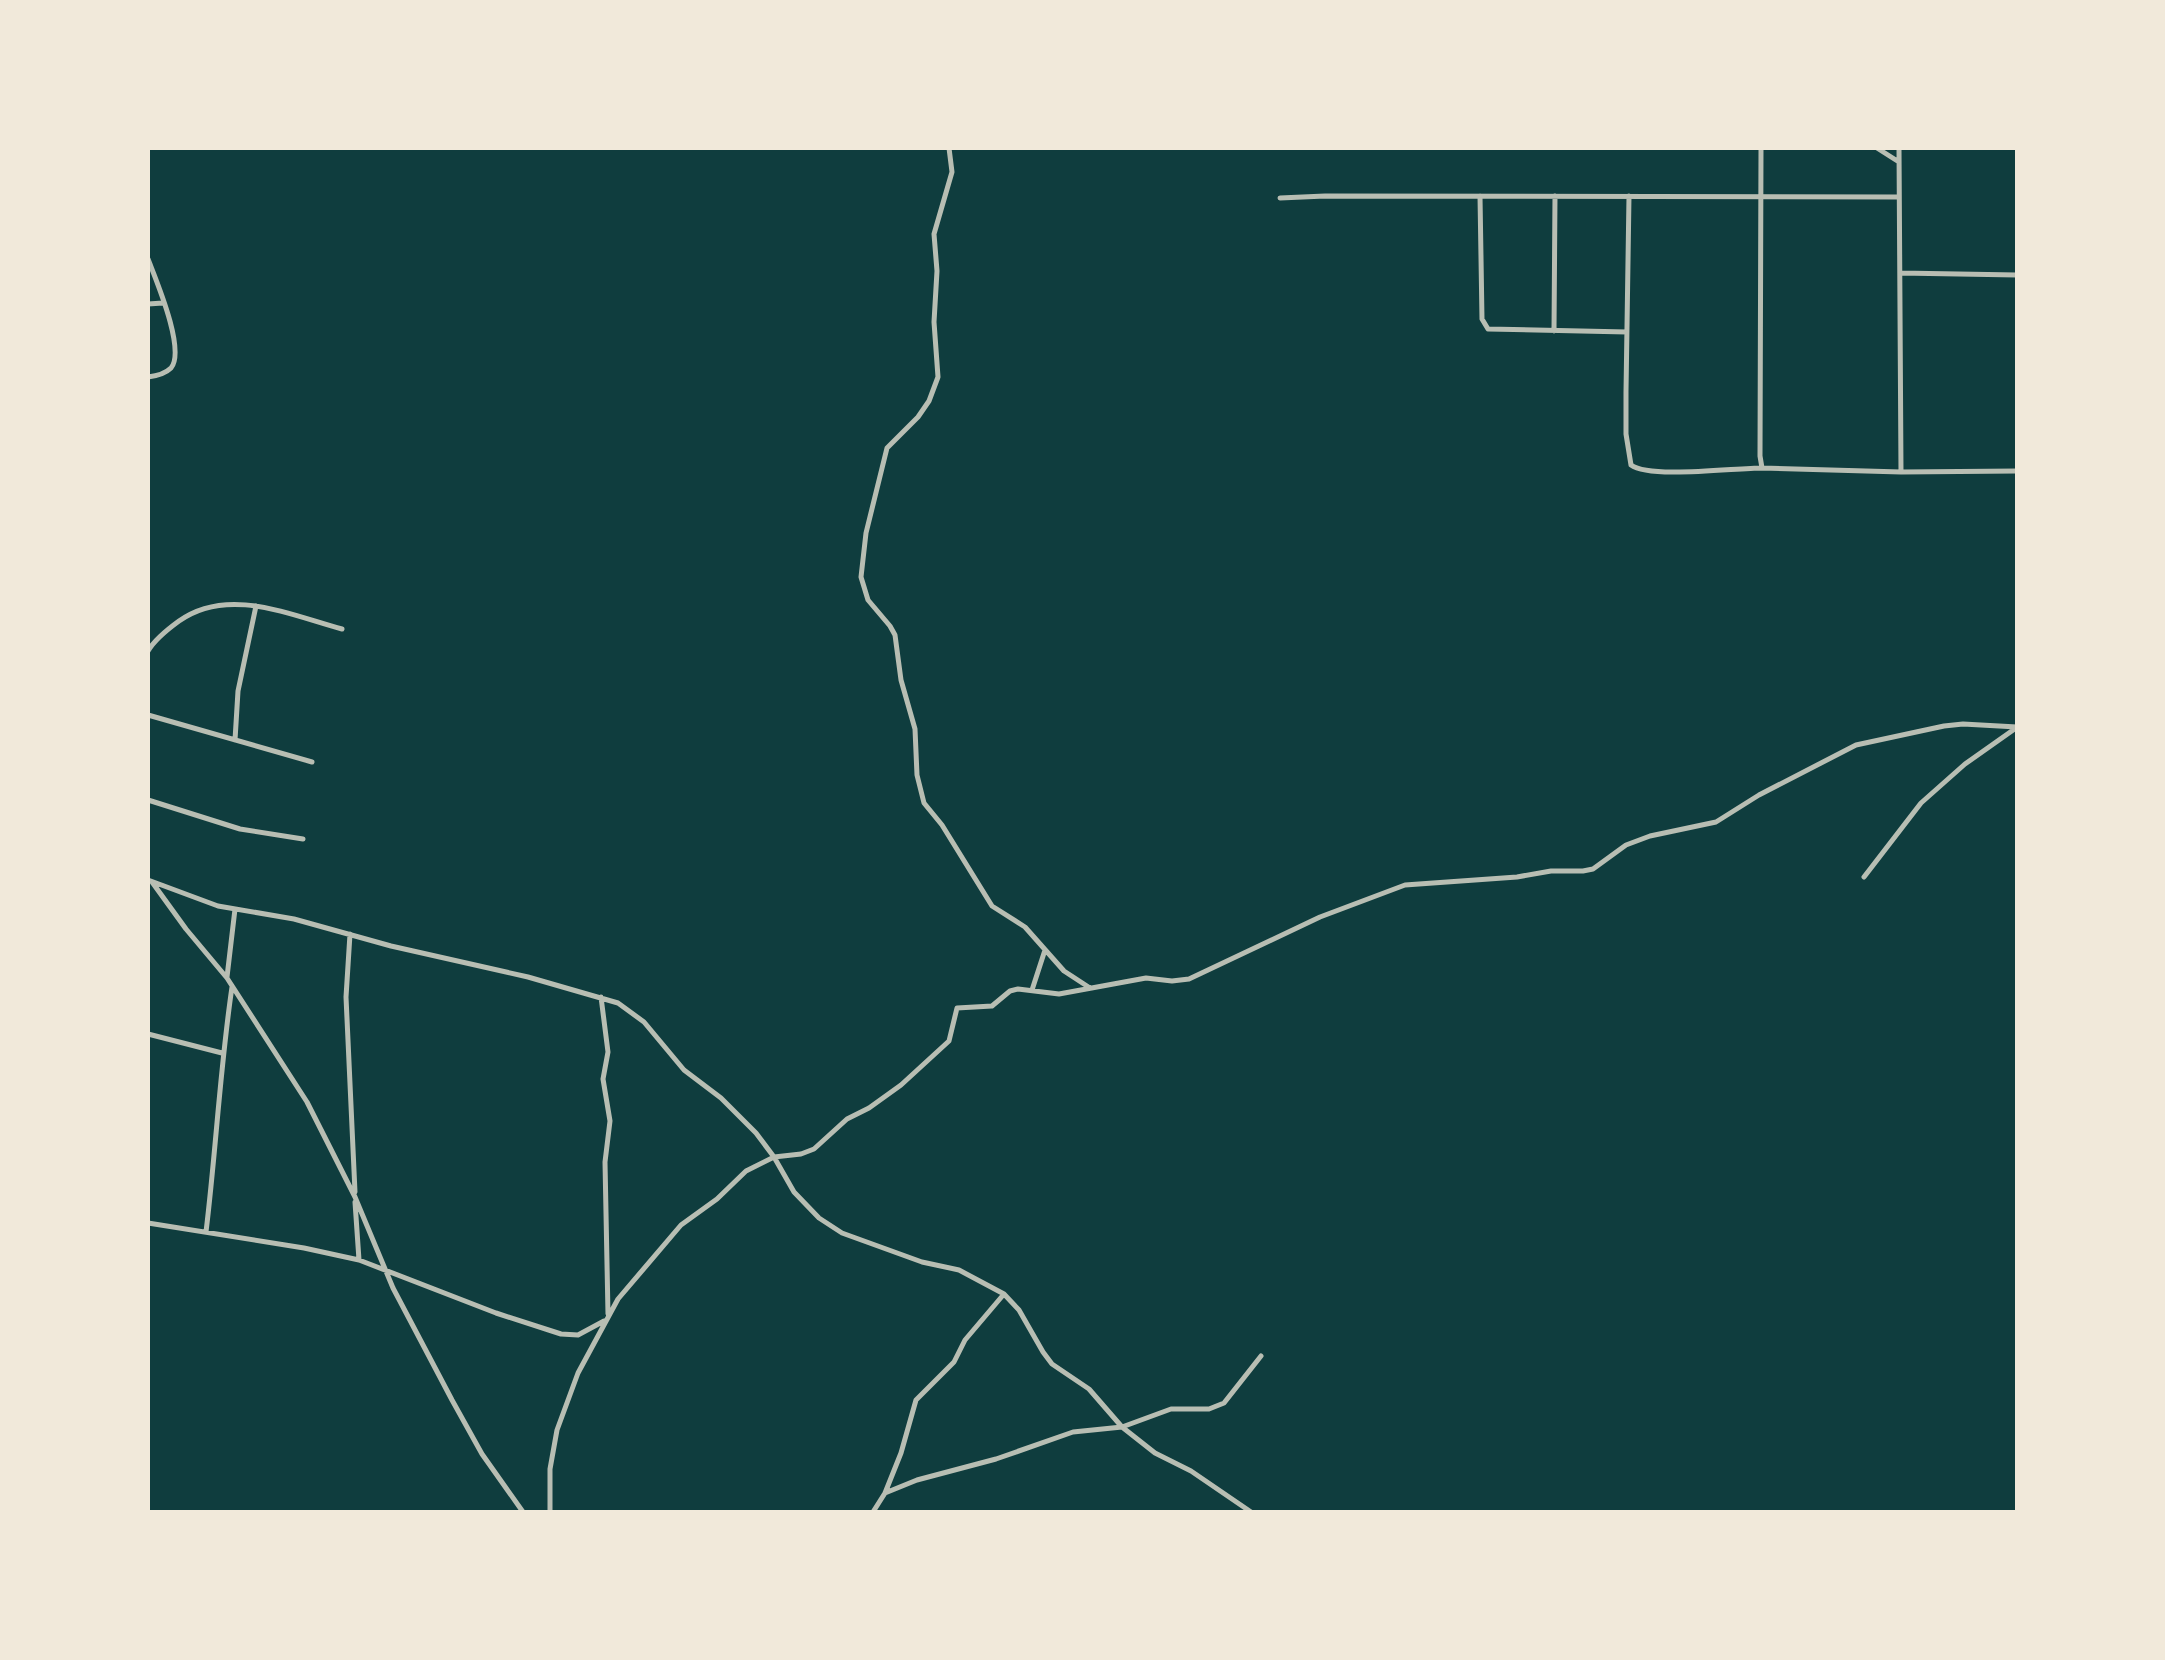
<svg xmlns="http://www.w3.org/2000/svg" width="2165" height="1660" font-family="Spectral,serif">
<rect width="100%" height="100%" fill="#0f3d3e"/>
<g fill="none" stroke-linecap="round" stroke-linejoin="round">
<path stroke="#b8beb3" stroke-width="5" d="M949 148 952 172 934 234 937 271 934 322 938 377 929 401 918 417 887 448 866 533 861 577 868 600 890 626 895 635 901 680 915 729 917 775 924 803 942 825 992 906 1025 927 1064 971 1090 988
M1761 148 1760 456 1762 468 1901 472 2017 471
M1877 148 1899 162
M1899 148 1901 472
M1480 196 1482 319 1488 329 1627 332
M1629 196 1626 392V434L1631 465C1650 479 1734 468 1762 468
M1280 198 1325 196 1899 197
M148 259C156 280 186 350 171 368 165 374 156 376 148 377
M1900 273 2017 275
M148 304 163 303
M1554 331 1555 196
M148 651C155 639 168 629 179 621 228 586 290 615 342 629
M148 715 312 762
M235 740 238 691 256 606
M148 800 240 829 303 839
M1864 877 1921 803 1965 764 2016 728
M148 880 218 906 294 919 391 946 528 977 618 1003 644 1022 684 1070 721 1098 756 1133 774 1157 794 1192 819 1218 842 1233 922 1262 959 1270 1004 1294 1019 1310 1043 1352 1052 1364 1089 1389 1122 1427 1155 1453 1191 1471 1251 1512
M152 882 186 929 227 978 307 1102 355 1197 393 1288 452 1400 482 1454 523 1512
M350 934 346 997 355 1192
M227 977 235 909
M1032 990 1045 950
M601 997 608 1052 603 1079 610 1121 605 1162 608 1314
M148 1034 222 1053
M355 1202 359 1260
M148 1223 304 1248 359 1260 496 1313 561 1334 578 1335 604 1321
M206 1232C216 1150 220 1068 232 987
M885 1493 917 1480 996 1459 1073 1432 1122 1427 1171 1409H1209L1224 1403 1261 1356
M550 1512V1469L557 1430 578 1373 618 1299 681 1225 717 1199 746 1171 774 1157 801 1154 814 1149 847 1119 869 1108 901 1085 949 1041 957 1008 992 1006 1010 991 1018 989 1059 994 1146 978 1172 981 1189 979 1320 917 1405 885 1517 877 1551 871H1583L1593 869 1626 845 1650 836 1716 822 1759 795 1856 745 1944 726 1963 724 2017 727
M873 1512 885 1493 901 1453 916 1400 954 1362 965 1340 1004 1294"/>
</g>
<rect width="2165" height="1660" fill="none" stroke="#f1e9da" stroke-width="300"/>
</svg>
